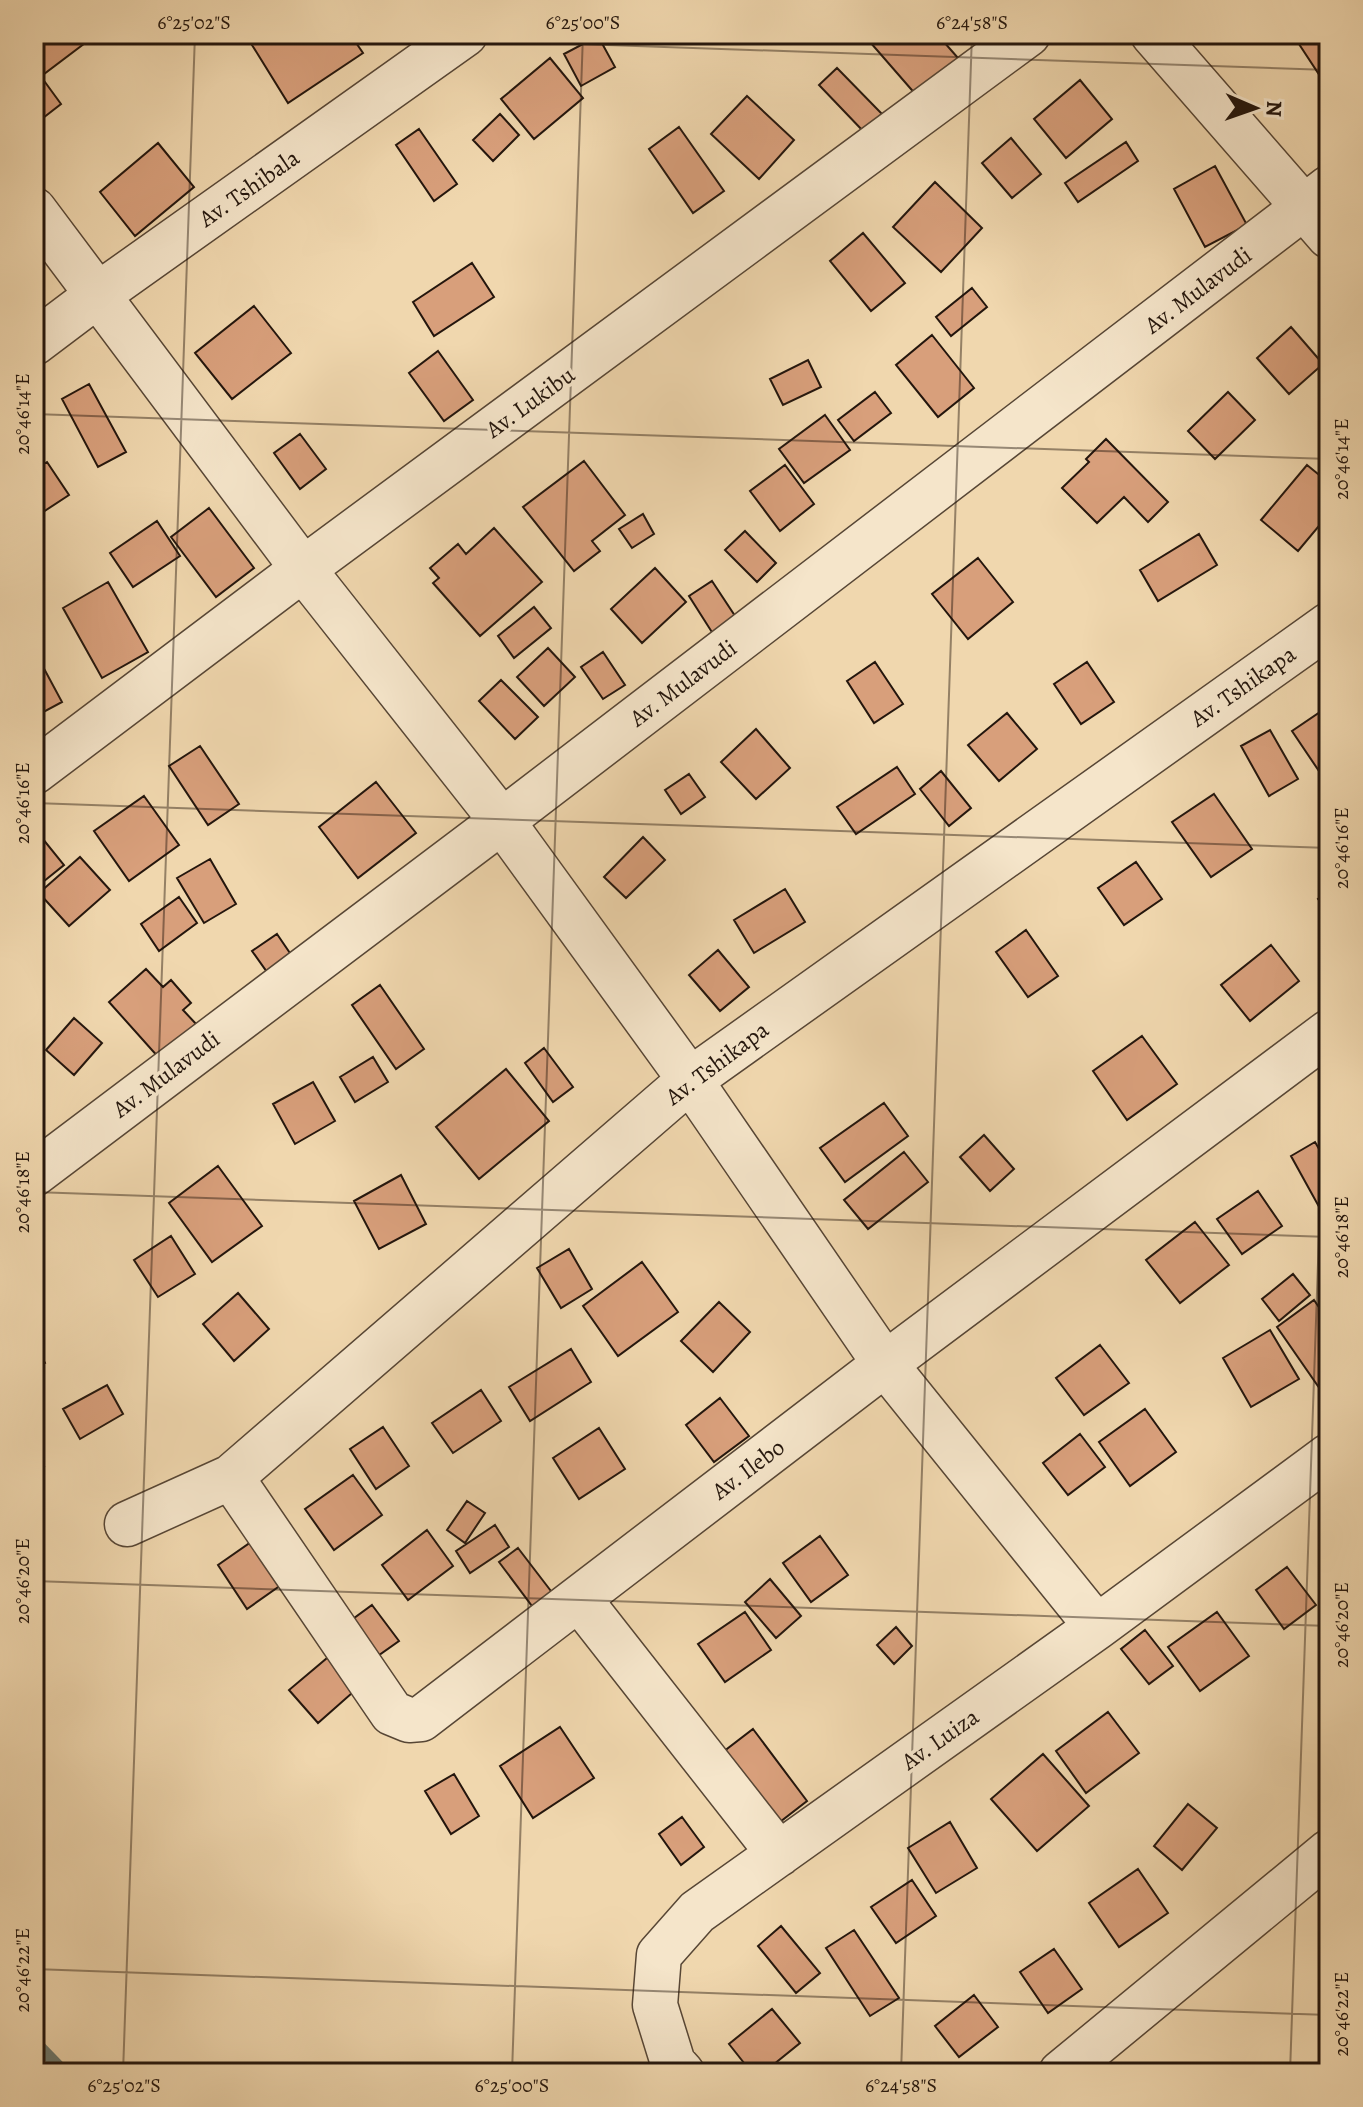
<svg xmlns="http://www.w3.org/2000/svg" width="1363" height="2107" font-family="Alegreya,serif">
<rect width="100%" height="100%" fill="#f0d7ae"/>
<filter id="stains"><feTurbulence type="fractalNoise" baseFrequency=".0025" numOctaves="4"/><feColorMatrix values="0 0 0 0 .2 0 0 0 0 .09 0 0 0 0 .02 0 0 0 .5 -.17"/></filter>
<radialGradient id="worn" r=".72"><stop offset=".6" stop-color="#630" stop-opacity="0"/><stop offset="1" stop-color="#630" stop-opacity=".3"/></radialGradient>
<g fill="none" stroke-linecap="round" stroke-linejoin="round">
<path stroke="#6b786e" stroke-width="12" d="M34 2041 65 2073"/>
</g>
<path fill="#d89f7b" stroke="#24160d" stroke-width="2" d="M34 34H97L44 74 34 61Z
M268 34H350L363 53 288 103 252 45Z
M863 34H937L965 66 924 104Z
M1307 34H1329V74L1322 79 1297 41Z
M598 36 615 67 581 86 564 54Z
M550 58 583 98 534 139 501 99Z
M34 67 61 104 34 125Z
M837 68 882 114 864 132 819 85Z
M1080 80 1112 119 1066 158 1034 119Z
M747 96 794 140 759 179 711 134Z
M500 114 519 135 493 161 473 140Z
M679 127 724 191 693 213 649 149Z
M419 129 457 184 434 201 396 145Z
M1011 138 1041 174 1012 198 982 163Z
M1126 142 1138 161 1078 202 1065 183Z
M158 143 194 187 135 236 100 192Z
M1215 166 1247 225 1205 247 1174 189Z
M935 182 982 228 941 272 893 227Z
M863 233 905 283 871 311 830 261Z
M472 263 494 297 434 336 413 302Z
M972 288 987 307 951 336 936 317Z
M254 306 291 353 232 399 195 353Z
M1291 327 1323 364 1289 394 1257 358Z
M932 335 974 388 938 417 896 365Z
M438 351 473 400 444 421 409 373Z
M808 360 821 387 783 405 770 379Z
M89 384 126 452 98 467 62 399Z
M875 392 891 413 854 441 838 420Z
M1228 392 1255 420 1215 459 1188 431Z
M825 415 850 450 804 483 779 449Z
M300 434 326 469 300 489 274 453Z
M1106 439 1168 502 1148 522 1124 497 1097 523 1062 488 1089 462 1086 459Z
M584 461 625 515 592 541 600 551 574 571 523 507Z
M47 462 69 495 34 518V470Z
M785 465 814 504 780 531 750 491Z
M1307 465 1329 483V514L1298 551 1261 520Z
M209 508 254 568 216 597 171 537Z
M643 514 654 534 632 548 619 529Z
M157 521 180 556 133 587 110 553Z
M494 528 542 582 480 636 433 583 439 578 430 568 458 544 466 554Z
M745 531 776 563 757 582 725 550Z
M1199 534 1217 565 1158 601 1140 570Z
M978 558 1013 602 968 639 932 594Z
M655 568 686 602 642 643 611 609Z
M712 581 739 622 715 637 689 596Z
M108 582 148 652 102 678 63 608Z
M534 607 551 628 514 658 498 636Z
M548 648 575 677 544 706 517 677Z
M603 652 625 685 603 699 581 667Z
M875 662 903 704 874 723 847 681Z
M1087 662 1114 702 1081 724 1054 684Z
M41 663 62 702 38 715 34 708V667Z
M501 680 538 717 515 739 479 701Z
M1329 706V786L1292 731Z
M1007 713 1037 749 999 781 968 745Z
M756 729 790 768 756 799 721 762Z
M1270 730 1298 779 1269 796 1241 746Z
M200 746 239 804 208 825 169 766Z
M897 767 915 794 856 834 837 807Z
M941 771 971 808 949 826 920 789Z
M689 774 705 797 681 814 665 790Z
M376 782 416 833 358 878 319 827Z
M1214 794 1252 849 1211 877 1172 822Z
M144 796 179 845 129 881 94 831Z
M34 828 64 865 38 886 34 882Z
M643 837 665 860 626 898 604 877Z
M80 857 110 890 69 926 39 893Z
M210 859 236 904 204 923 177 878Z
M1136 862 1162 899 1124 925 1098 888Z
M785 889 805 922 754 953 734 920Z
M1329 890V913L1318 899Z
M179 897 197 923 159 951 141 924Z
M1026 930 1058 976 1028 997 996 952Z
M277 934 296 962 272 979 252 951Z
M1271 945 1299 981 1250 1021 1221 985Z
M718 950 749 987 720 1011 689 975Z
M146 969 163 987 171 980 191 1003 183 1010 197 1025 160 1059 109 1002Z
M380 985 424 1049 396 1069 352 1005Z
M74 1018 102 1043 74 1075 46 1050Z
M1142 1036 1177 1084 1127 1120 1093 1071Z
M544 1048 573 1087 553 1102 525 1063Z
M373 1057 388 1082 355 1102 340 1077Z
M506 1069 549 1121 479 1179 436 1127Z
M313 1082 335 1121 295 1144 273 1104Z
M884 1103 908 1136 845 1182 820 1148Z
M984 1135 1014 1169 990 1191 960 1157Z
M1315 1142 1329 1166V1211L1323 1214 1291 1156Z
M904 1152 928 1182 868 1229 844 1200Z
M218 1166 262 1226 212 1262 169 1203Z
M401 1175 426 1224 379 1249 354 1201Z
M1258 1191 1282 1226 1242 1254 1217 1219Z
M1195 1222 1229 1265 1180 1303 1146 1260Z
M171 1236 195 1274 158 1297 134 1260Z
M569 1249 592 1289 561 1308 537 1268Z
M642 1262 678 1312 618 1356 583 1306Z
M1293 1274 1310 1295 1279 1321 1262 1299Z
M238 1293 269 1329 234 1361 203 1324Z
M1314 1300 1329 1322V1402L1277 1327Z
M719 1302 750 1332 713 1372 681 1341Z
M1270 1330 1299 1379 1251 1407 1223 1358Z
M34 1344 45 1363 34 1370Z
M1100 1345 1129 1383 1084 1415 1056 1378Z
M571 1349 591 1382 530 1421 509 1387Z
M107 1385 123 1414 80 1439 63 1409Z
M481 1390 501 1421 453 1453 432 1423Z
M720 1398 749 1436 714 1462 686 1425Z
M1145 1409 1176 1452 1130 1486 1099 1442Z
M383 1427 409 1466 376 1489 350 1449Z
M599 1428 625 1469 579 1499 553 1458Z
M1080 1434 1105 1467 1068 1495 1043 1463Z
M34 1451 44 1466 34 1473Z
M353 1475 382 1515 334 1550 305 1509Z
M467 1501 485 1513 465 1543 447 1530Z
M495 1525 509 1547 470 1573 456 1551Z
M427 1530 453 1566 408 1600 382 1565Z
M261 1535 291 1578 247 1609 218 1565Z
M820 1536 848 1575 811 1602 783 1563Z
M518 1548 554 1595 535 1610 499 1562Z
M1287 1567 1316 1605 1284 1629 1256 1590Z
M770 1579 801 1616 776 1638 745 1602Z
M372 1605 399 1641 372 1660 346 1624Z
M745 1612 771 1650 725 1682 698 1644Z
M1217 1612 1249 1656 1200 1691 1168 1647Z
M896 1627 912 1646 894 1664 877 1645Z
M1145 1630 1173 1666 1149 1684 1121 1649Z
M333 1653 360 1686 318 1723 289 1690Z
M1108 1712 1139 1753 1086 1793 1056 1751Z
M560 1727 594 1778 533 1818 500 1766Z
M753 1729 807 1801 776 1825 723 1752Z
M1043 1754 1089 1806 1037 1851 991 1799Z
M454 1774 479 1816 451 1834 425 1791Z
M1188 1804 1217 1828 1182 1870 1154 1846Z
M682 1817 704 1847 681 1865 659 1834Z
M950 1822 977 1868 936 1893 908 1848Z
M1138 1869 1168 1913 1119 1947 1089 1903Z
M912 1880 936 1916 896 1943 871 1907Z
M781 1926 820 1973 796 1993 758 1946Z
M854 1930 899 1998 870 2016 826 1948Z
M1054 1949 1082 1989 1048 2013 1020 1972Z
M974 1995 998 2027 959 2057 935 2026Z
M772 2009 800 2043 763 2073H752L729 2044Z"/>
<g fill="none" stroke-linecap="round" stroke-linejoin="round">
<defs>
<path id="minor" d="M1153 34 1329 236
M34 210 303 569 502 821 690 1080 885 1364 1097 1627
M34 343 99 294 465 34
M34 772 303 569 1028 34
M34 1174 502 821 1329 188
M231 1477 392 1713 409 1720 421 1719 885 1364 1329 1032
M127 1524 231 1477 690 1080 1329 625
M579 1599 779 1854
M682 2073 673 2063 655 2005 659 1955 697 1912 1097 1627 1329 1456
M1061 2073 1329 1852"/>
</defs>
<use href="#minor" stroke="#574635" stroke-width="47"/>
<use href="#minor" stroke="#f5e5ca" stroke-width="44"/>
</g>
<path fill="none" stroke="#24160d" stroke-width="2" stroke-opacity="0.45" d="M291 34 1329 70M34 414 1329 459M34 803 1329 848M34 1192 1329 1237M34 1581 1329 1626M34 1969 1329 2015M123 2073 195 34M512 2073 583 34M901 2073 972 34M1290 2073 1329 945"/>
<g text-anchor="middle" stroke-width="7" stroke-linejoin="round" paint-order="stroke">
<g font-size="24" fill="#24160d" stroke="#f5e5ca">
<text transform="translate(249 188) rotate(-35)" y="8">Av. Tshibala</text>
<text transform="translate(1198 290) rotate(-37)" y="8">Av. Mulavudi</text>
<text transform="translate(530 402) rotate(-36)" y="8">Av. Lukibu</text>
<text transform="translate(683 683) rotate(-37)" y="8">Av. Mulavudi</text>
<text transform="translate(1243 686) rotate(-35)" y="8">Av. Tshikapa</text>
<text transform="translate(717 1063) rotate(-37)" y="8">Av. Tshikapa</text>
<text transform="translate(166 1074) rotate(-37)" y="8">Av. Mulavudi</text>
<text transform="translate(748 1469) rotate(-37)" y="8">Av. Ilebo</text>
<text transform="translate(940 1739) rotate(-35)" y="8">Av. Luiza</text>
</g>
</g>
<rect width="1363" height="2107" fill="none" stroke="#f0d7ae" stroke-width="88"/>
<g transform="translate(1255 108) rotate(92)" stroke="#f5e5ca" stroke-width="6" paint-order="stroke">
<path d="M0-6L14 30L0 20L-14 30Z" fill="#24160d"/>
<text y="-12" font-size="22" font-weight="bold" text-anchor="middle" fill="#24160d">N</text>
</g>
<rect x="44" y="44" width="1275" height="2019" fill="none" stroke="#24160d" stroke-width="3"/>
<g font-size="20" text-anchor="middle" fill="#24160d">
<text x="194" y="29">6°25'02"S</text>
<text x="583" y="29">6°25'00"S</text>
<text x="972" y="29">6°24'58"S</text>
<text transform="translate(22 414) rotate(-90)" y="7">20°46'14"E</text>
<text transform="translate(1341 459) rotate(-90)" y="7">20°46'14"E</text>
<text transform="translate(22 803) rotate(-90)" y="7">20°46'16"E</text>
<text transform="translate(1341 848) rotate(-90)" y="7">20°46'16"E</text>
<text transform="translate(22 1192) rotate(-90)" y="7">20°46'18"E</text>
<text transform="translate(1341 1237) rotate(-90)" y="7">20°46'18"E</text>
<text transform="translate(22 1581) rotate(-90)" y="7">20°46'20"E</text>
<text transform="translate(1341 1625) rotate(-90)" y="7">20°46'20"E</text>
<text transform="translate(22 1970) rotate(-90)" y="7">20°46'22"E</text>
<text transform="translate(1341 2014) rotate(-90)" y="7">20°46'22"E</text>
<text x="124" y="2092">6°25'02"S</text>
<text x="512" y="2092">6°25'00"S</text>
<text x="901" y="2092">6°24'58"S</text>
</g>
<rect width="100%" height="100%" filter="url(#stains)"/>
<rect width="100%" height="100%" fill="url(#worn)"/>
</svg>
